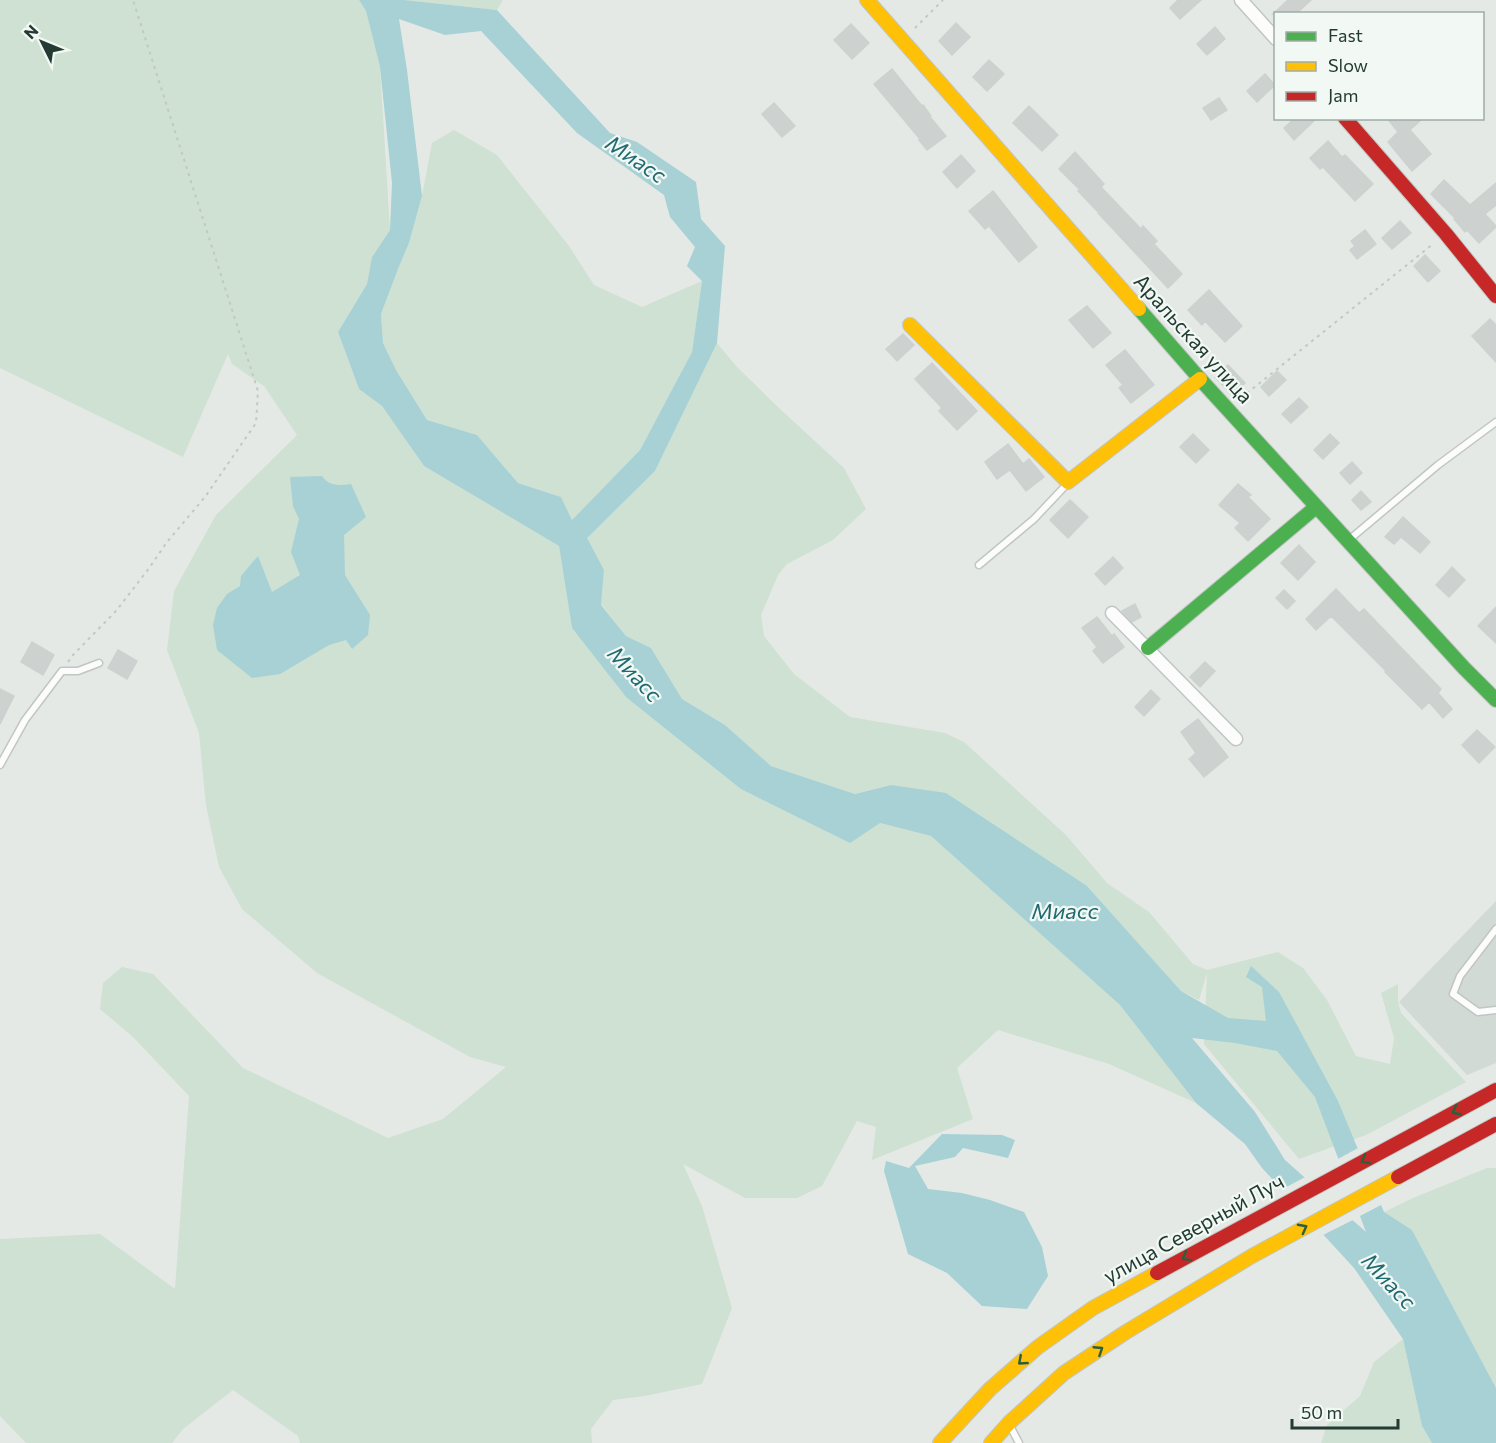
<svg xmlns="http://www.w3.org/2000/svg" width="1496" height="1443" font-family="Commissioner,sans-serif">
<rect width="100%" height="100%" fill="#e4e9e6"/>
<path fill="#d2dad6" d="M1496 901V1063L1467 1075 1399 1002Z"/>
<path fill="#cee1d2" d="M0 0H359L366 11 380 67 390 230 372 257 367 284 338 332 359 389 382 406 424 466 559 546 572 628 626 697 880 823 931 836 1120 1005 1196 1103 1109 1064 998 1030 957 1068 973 1119 872 1160 876 1127 857 1121 822 1186 797 1198H745L683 1164 702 1206 732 1308 702 1384 645 1396 613 1400 591 1429 592 1443H300L298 1436 233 1390 183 1429 172 1443H26L0 1416V1239L100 1234 175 1289 189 1096 133 1037 100 1009 103 983 122 967 153 974 243 1068 388 1138 443 1119 506 1067 470 1057 317 973 242 909 219 867 206 805 199 733 167 650 174 591 216 515 297 435 264 386 232 364 228 354 183 457 0 368Z
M404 0H503L497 10Z
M454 130 497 155 569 246 594 285 642 307 702 281 692 352 640 450 572 520 561 497 518 483 477 435 427 420 396 370 383 343 381 314 398 269 409 243 422 196 432 143Z
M717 343 737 367 778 407 844 468 866 509 833 540 787 564 778 575 761 615 764 636 794 674 850 717 945 733 964 742 1066 835 1107 883 1149 912 1193 964 1207 970 1278 952 1303 968 1327 1000 1356 1056 1390 1064 1394 1038 1381 993 1398 984V1001L1401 1013 1466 1082 1366 1135 1299 1159 1204 1044 1207 973 1199 1000 1181 991 1087 886 891 785 855 794 771 766 725 725 682 699 651 648 626 636 601 604 604 570 586 538 655 471Z
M1487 1168H1496V1388L1412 1230 1384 1212 1413 1198Z
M1403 1339 1422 1426 1432 1443H1321L1327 1425 1360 1396 1374 1362Z"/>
<path fill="#a7d1d4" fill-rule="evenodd" d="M359 0H404L497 10 610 133 637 142 696 182 701 219 725 246 717 343 655 471 587 538 604 570 601 605 626 636 651 648 682 699 725 725 771 766 855 794 891 785 946 793 1087 886 1181 991 1228 1018 1266 1021 1262 987 1246 977 1251 966 1279 992 1338 1101 1384 1212 1412 1230 1496 1388V1443H1432L1422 1426 1403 1339 1354 1268 1262 1168 1245 1144 1196 1103 1120 1005 931 836 880 823 850 843 741 789 626 697 572 628 559 546 424 466 382 406 359 389 338 332 367 284 372 257 390 230 392 183 380 67 366 11ZM399 19 445 35 481 31 577 133 664 195 670 217 695 247 687 266 702 281 692 352 640 450 572 520 561 497 518 483 477 435 427 420 396 370 383 343 381 314 398 269 409 243 422 196 407 70ZM1192 1038 1235 1043 1277 1051 1315 1097 1366 1232 1285 1160 1255 1112Z
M322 476C328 486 340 486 351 484L366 517 344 535 345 575 370 615 368 635 352 649 346 640 329 645 280 674 252 678 217 650 213 625 217 608 227 594 240 586 241 576 258 556 272 592 300 575 291 552 299 519 293 506 290 477Z
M942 1134 1002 1135 1015 1140 1008 1158 963 1148 955 1157 915 1166 928 1189 962 1193 990 1200 1024 1212 1042 1247 1048 1276 1027 1309 982 1306 947 1273 908 1254 884 1171 886 1161 909 1168Z"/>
<path fill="#e4e9e6" d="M1360 1147 1383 1204 1358 1217 1336 1160Z
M1307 1176 1355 1219 1321 1236 1279 1191Z"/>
<path fill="#cdd1cf" stroke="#ccd2cf" stroke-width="1.5" d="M1178 0H1201L1180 19 1170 8Z
M1288 0H1311L1296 14H1273Z
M956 23 970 37 952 55 939 41Z
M851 24 869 43 852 59 834 40Z
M1215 27 1225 39 1207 55 1197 44Z
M989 60 1004 74 987 91 973 77Z
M892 69 922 106 923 105 931 116 930 117 946 136 927 150 919 140 920 139 874 84Z
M1265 74 1275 85 1257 102 1247 91Z
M1219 98 1227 110 1211 120 1203 108Z
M774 103 795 126 782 137 762 114Z
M1029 106 1058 135 1042 151 1013 123Z
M1295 118H1317L1294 140 1284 128Z
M1387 118H1423L1410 130 1431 154 1412 171 1388 142 1398 132Z
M1328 141 1342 157 1345 155 1373 184 1355 201 1323 167 1320 169 1310 158Z
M1075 152 1104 184 1101 187 1141 229 1143 226 1157 241 1154 244 1182 274 1168 288 1099 214H1100L1078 191 1080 190 1059 169Z
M961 155 975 171 957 188 943 172Z
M1444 180 1470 205 1496 183V205L1485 214 1496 226V227L1479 243 1467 230 1465 232 1454 219 1455 218 1431 194Z
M993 191 1037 247 1019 262 989 226 985 229 969 211Z
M1400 221 1411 233 1392 249 1382 238Z
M1365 230 1376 244 1357 259 1350 250 1355 246 1351 241Z
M1425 255 1440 271 1428 282 1414 266Z
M1209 290 1242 326 1225 342 1205 321 1202 325 1188 310Z
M1087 306 1111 333 1093 348 1069 320Z
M1490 319 1496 325V362L1472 336Z
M903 334 914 345 897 361 886 349Z
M1125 350 1154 385 1131 403 1119 388 1123 385 1106 365Z
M932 363 977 411 957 430 939 411 942 408 915 379Z
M1228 365 1245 383 1232 395 1215 377Z
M1277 371 1286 380 1269 396 1261 387Z
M1299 398 1308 407 1291 423 1282 414Z
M1193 434 1209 450 1196 463 1180 447Z
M1330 434 1339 443 1323 459 1314 450Z
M1008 444 1023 464 1029 459 1044 477 1026 491 1010 470 997 479 985 462Z
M1352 462 1362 473 1350 484 1340 473Z
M1238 484 1251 495 1248 497 1270 519 1248 541 1235 528 1240 523 1219 505Z
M1361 491 1371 502 1361 510 1352 500Z
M1070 500 1088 517 1068 538 1050 520Z
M1403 517 1430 542 1420 553 1401 537 1394 544 1385 537Z
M1299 545 1315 562 1298 580 1281 563Z
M1113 557 1123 568 1105 585 1095 574Z
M1452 567 1465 580 1449 597 1436 585Z
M1336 589 1359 613 1364 609 1441 689 1438 693 1452 709 1443 718 1429 702 1422 709 1385 672 1386 671 1331 616 1316 630 1306 619Z
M1284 590 1295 601 1287 609 1276 598Z
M1135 604 1141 617 1132 622 1122 611Z
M1496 607V643L1478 626Z
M1097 617 1112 636 1114 634 1124 647 1103 663 1093 651 1097 647 1082 628Z
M32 642 54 655 43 675 21 662Z
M118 650 137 661 127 679 108 668Z
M1205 662 1215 671 1200 687 1190 677Z
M0 689 14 696 0 724Z
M1151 690 1160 699 1144 716 1135 707Z
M1198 719 1228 757 1204 777 1189 759 1196 753 1181 732Z
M1477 730 1495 747 1479 763 1462 745Z"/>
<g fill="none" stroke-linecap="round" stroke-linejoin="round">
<defs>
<path id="lane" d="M1350 539 1438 465 1496 422
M979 565 1034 519 1068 483
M0 765 25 720 62 671H78L99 663
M1496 929 1460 976 1453 994 1478 1012 1496 1010
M1010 1426 1019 1443"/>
<path id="street" d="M1241 0 1276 39
M1112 613 1236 739"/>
<path id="fast" d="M1139 309 1200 379 1464 668 1496 700
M1148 648 1316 507"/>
<path id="slow" d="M867 0 1139 309
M910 325 1068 482 1200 379
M940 1443 990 1389 1038 1347 1093 1308 1157 1273
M991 1443 1009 1423 1064 1373 1126 1332 1252 1256 1398 1177"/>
<path id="jam" d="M1345 118 1446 234 1496 296
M1398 1177 1496 1124
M1157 1273 1496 1090"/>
</defs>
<use href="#lane" stroke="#c1c6c3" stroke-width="9"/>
<use href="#street" stroke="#c1c6c3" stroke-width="15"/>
<use href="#fast" stroke="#c0c6c3" stroke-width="16"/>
<use href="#slow" stroke="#c0c6c3" stroke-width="16"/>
<use href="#jam" stroke="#c0c6c3" stroke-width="16"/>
<path stroke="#c1c9c5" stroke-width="2" stroke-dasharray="3 4.5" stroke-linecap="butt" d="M915 28 943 0
M1241 398 1433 244
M68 662 73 655 116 611 147 571 167 542 205 497 256 423 258 391 133 0"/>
<use href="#lane" stroke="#fbfcfb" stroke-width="6"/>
<use href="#street" stroke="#fbfcfb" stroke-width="12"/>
<use href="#fast" stroke="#4caf50" stroke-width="14"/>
<use href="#slow" stroke="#ffc107" stroke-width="14"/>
<use href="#jam" stroke="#c62828" stroke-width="14"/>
</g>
<defs><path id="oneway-chevron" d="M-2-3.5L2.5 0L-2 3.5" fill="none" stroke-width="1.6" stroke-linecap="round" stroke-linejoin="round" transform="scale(1.5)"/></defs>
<g stroke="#2f5e3c">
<use href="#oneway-chevron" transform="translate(1456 1111) rotate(152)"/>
<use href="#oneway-chevron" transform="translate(1365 1160) rotate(152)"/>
<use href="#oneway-chevron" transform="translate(1303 1228) rotate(-28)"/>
<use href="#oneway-chevron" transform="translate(1186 1257) rotate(151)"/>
<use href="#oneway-chevron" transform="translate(1099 1350) rotate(-33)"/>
<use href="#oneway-chevron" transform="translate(1022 1361) rotate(139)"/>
</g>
<g text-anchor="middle" stroke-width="4.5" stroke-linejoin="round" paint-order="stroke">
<g font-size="21" fill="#233b33" stroke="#f2f8f4">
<text transform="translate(1193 339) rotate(48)" y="7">Аральская улица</text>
<text transform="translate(1194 1229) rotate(-29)" y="7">улица Северный Луч</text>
</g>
<g font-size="22" font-style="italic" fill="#216a72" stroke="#f2f8f4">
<text transform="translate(636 159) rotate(34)" y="8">Миасс</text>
<text transform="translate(635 674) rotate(47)" y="8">Миасс</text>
<text x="1065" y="919">Миасс</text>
<text transform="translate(1389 1281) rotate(47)" y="8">Миасс</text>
</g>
</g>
<rect x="1274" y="12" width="210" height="108" fill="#f2f8f4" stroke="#9faca7" stroke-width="1.5"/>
<rect x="1286" y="32" width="30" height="9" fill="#4caf50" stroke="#9faca7" stroke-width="1.5"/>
<text x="1328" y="42" font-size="18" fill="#233b33">Fast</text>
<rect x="1286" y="62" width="30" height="9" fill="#ffc107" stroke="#9faca7" stroke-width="1.5"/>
<text x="1328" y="72" font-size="18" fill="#233b33">Slow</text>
<rect x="1286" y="92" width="30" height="9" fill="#c62828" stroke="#9faca7" stroke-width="1.5"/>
<text x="1328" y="102" font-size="18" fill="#233b33">Jam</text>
<g transform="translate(42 42) rotate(313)" stroke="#f2f8f4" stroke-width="4.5" paint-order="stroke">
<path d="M0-4.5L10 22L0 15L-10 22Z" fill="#233b33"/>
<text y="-9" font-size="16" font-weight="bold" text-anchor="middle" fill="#233b33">N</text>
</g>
<path d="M1292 1419v9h106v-9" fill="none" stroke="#233b33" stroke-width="3"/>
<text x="1301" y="1419" font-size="18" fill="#233b33" stroke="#f2f8f4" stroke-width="4.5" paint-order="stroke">50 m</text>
</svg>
